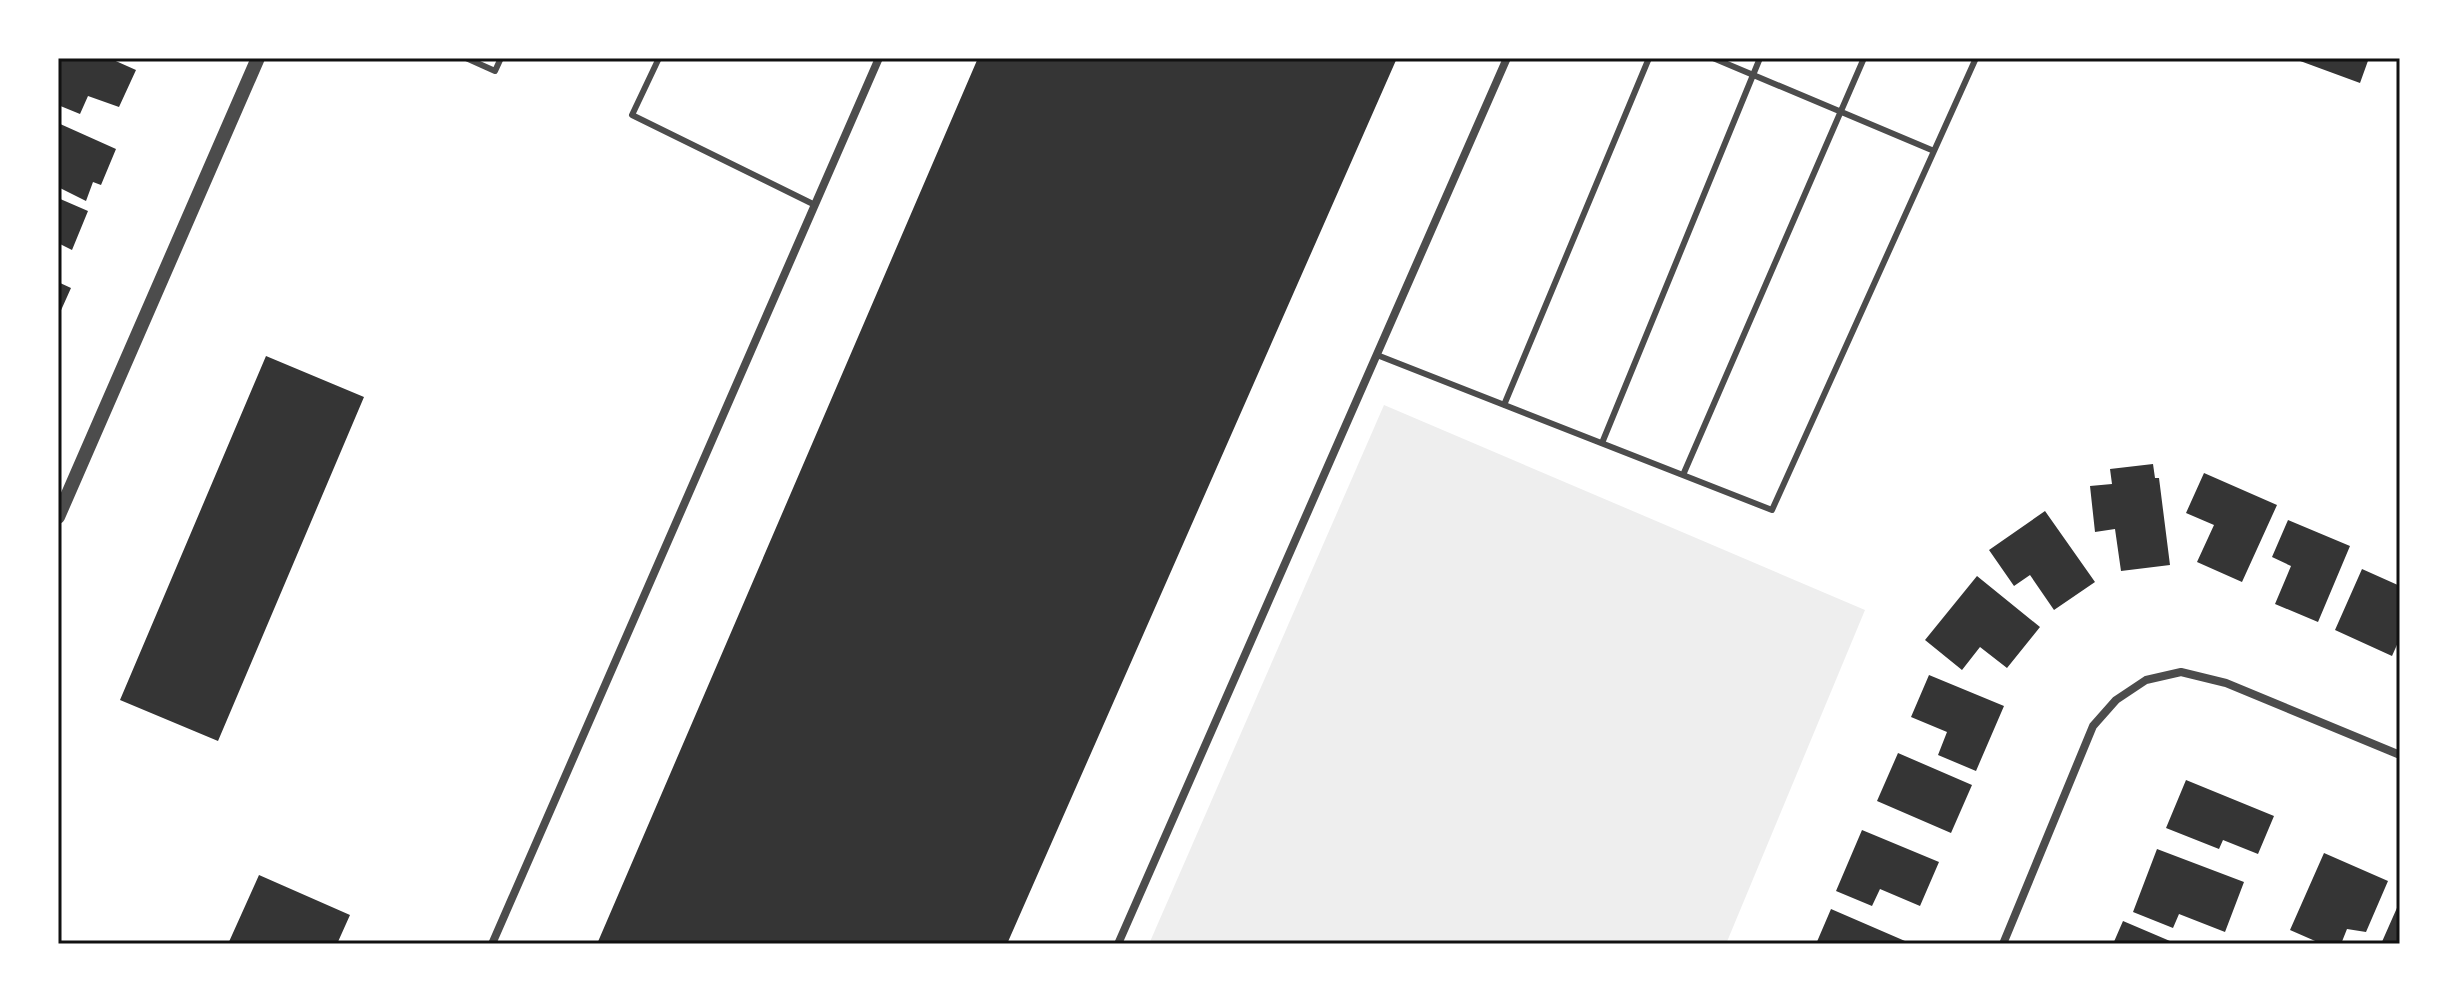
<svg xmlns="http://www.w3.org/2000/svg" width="2458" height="1002" font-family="Roboto,sans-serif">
<rect width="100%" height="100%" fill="#fff"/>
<path fill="#eee" d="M1384 405 1865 610 1726 944H1149Z"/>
<path fill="#353535" d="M58 58H109L136 70 119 107 88 96 80 114 58 105Z
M978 58H1397L1007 944H597Z
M2292 58H2369L2360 83Z
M58 123 116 149 101 185 93 182 86 201 58 187Z
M58 198 88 211 72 250 58 243Z
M58 282 71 288 58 317Z
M266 356 364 397 218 741 120 700Z
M2153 464 2155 478H2159L2170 565 2121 571 2115 529 2095 532 2090 486 2112 484 2110 469Z
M2204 473 2277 505 2242 582 2197 562 2214 525 2186 513Z
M2045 511 2095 582 2054 610 2030 575 2014 586 1989 550Z
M2288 520 2350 546 2318 622 2275 604 2291 566 2272 557Z
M2362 569 2400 586V638L2392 656 2335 630Z
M1977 576 2040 627 2007 668 1980 647 1962 670 1925 640Z
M1929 675 2004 706 1976 771 1938 755 1947 732 1911 717Z
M1898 753 1972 785 1951 833 1877 801Z
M2186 780 2274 816 2258 854 2223 840 2219 849 2166 828Z
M1862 830 1939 862 1920 906 1880 889 1872 906 1836 891Z
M2157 849 2244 882 2225 932 2179 914 2173 928 2133 912Z
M2324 853 2388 881 2366 932 2347 929 2341 944H2322L2290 930Z
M259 875 350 915 337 944H228Z
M2400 901V944H2381Z
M1831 909 1905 941 1903 944H1816Z
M2123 921 2177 944H2113Z"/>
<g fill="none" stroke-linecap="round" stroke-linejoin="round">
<path stroke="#4c4c4c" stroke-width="6" d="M466 58 495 71 501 58
M659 58 632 115 815 205
M1713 58 1934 151
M1377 355 1772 510 1976 58
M1504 405 1649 58
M1602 443 1760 58
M1683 475 1864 58"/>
<path stroke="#4c4c4c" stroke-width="8" d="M492 944 879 58
M1118 944 1507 58
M2003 944 2093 726 2116 700 2146 680 2181 672 2226 683 2400 755"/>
<path stroke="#4c4c4c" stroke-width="14" d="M58 517 258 58"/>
</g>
<rect width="2458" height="1002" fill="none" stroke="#ffffff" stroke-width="120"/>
<rect x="60" y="60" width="2338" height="882" fill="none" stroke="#111" stroke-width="3"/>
</svg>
